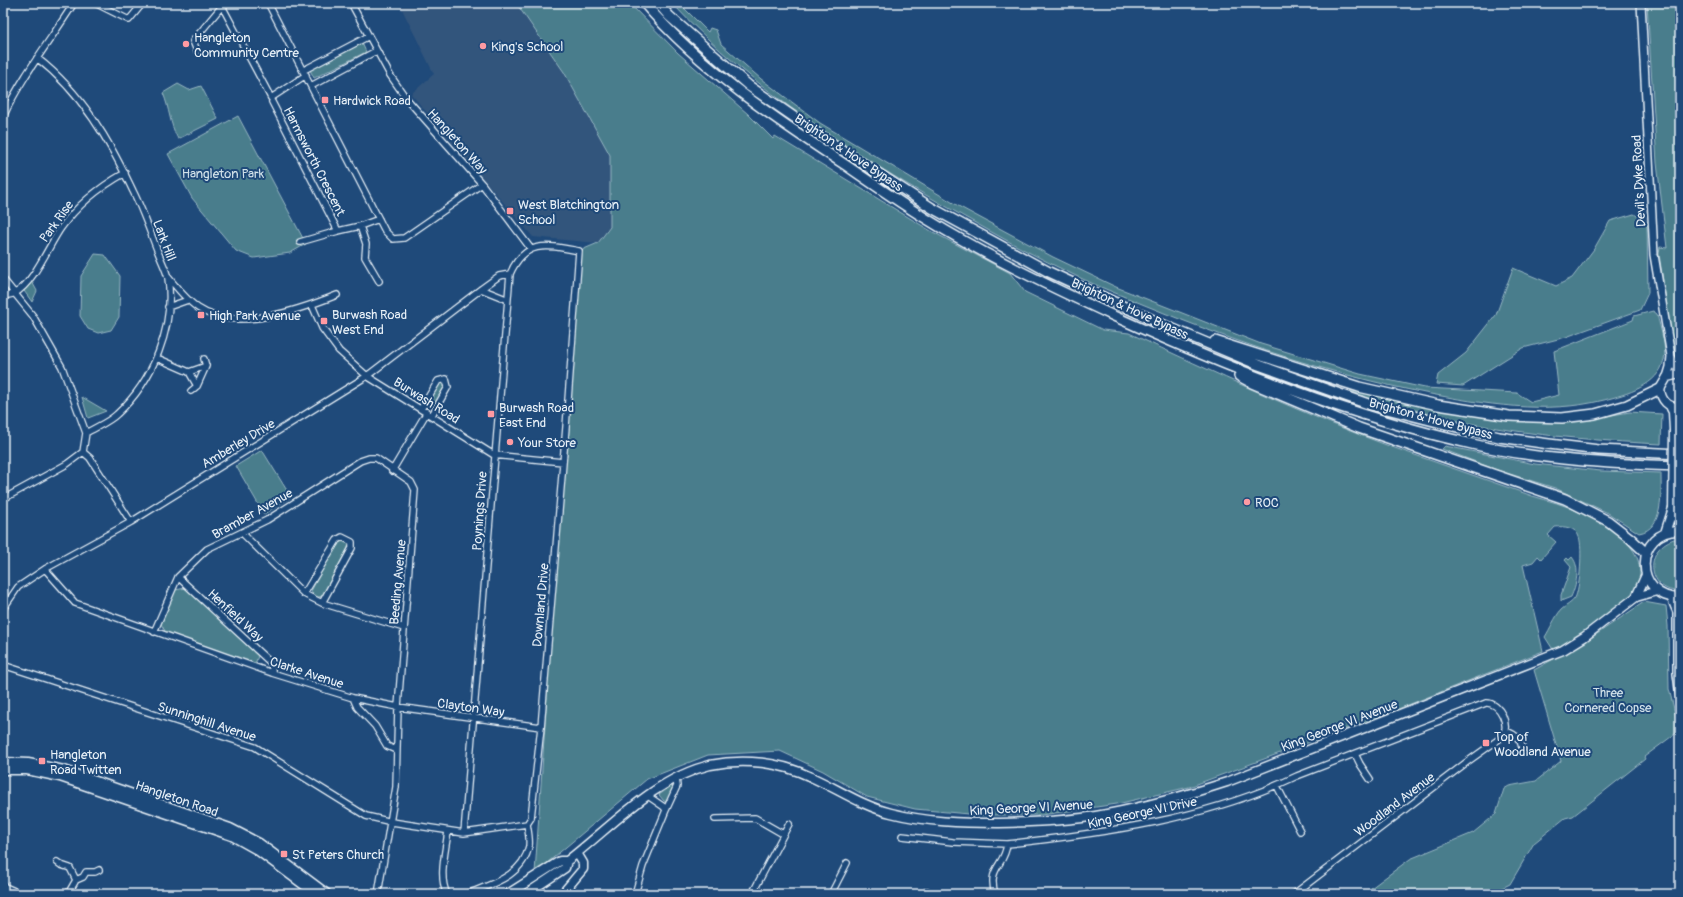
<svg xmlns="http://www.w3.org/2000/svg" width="1683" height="897" font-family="Pangolin,sans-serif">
<rect width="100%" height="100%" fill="#1f4a7a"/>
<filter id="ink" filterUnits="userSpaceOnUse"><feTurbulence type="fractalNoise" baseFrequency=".025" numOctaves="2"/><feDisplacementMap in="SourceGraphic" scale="8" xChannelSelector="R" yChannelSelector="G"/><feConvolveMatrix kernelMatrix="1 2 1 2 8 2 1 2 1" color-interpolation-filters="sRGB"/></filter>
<g filter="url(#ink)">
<path fill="#33557c" d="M399 3H516L564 72 610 155V227L598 243 533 237 411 94 434 74Z"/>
<path fill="#487d8c" stroke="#98b7c2" d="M516 3H629L678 53 748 114 773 139 775 136 931 231 1010 273 1025 292 1103 330 1129 333C1215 373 1300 413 1389 446 1433 461 1477 477 1521 492 1536 498 1553 501 1568 507 1592 518 1629 534 1638 560 1640 567 1641 578 1638 585 1632 603 1571 641 1554 651L1545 637C1550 629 1555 617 1561 610 1565 606 1572 603 1575 598 1580 589 1583 547 1579 537 1576 527 1564 526 1555 527L1548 535 1556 542 1541 559 1538 556 1533 562 1523 565 1543 651 1393 711 1189 787 1117 804 1041 815H979L915 809 867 797 823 771 780 751 708 755 647 779 535 873 577 252 598 243 610 227V155L564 72Z
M672 3H679L708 32 710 28 716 30 721 44 761 79 820 123 960 207 1053 257 1116 287 1261 344 1360 374 1425 388 1517 393 1531 402 1559 395 1554 351 1633 320 1634 316 1653 311 1657 314C1660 328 1667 346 1664 360 1658 386 1627 394 1604 400 1546 415 1484 404 1425 393 1329 374 1237 343 1147 306 1123 296 1099 287 1076 276 1038 258 1000 237 963 216 858 158 754 91 672 3Z
M1647 3H1680V364L1675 360 1659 254 1660 247 1667 248 1657 163Z
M362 43 366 52 314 78 310 70Z
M178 84 189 90 201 86 218 119 178 139C169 122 170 110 163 93Z
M238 116 306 244 290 253 254 258 236 251 192 198 168 154Z
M1634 214 1647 222 1648 293 1640 310 1566 337 1523 348 1463 386 1436 384 1438 375 1466 353 1496 315 1513 268 1556 286 1572 278 1594 249 1610 221Z
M95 254 105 255 120 276 119 317 111 330 98 333 88 329 80 316 81 276Z
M31 280 37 291 32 302 22 288Z
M441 382H445L446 386 434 406 428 403Z
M1352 388 1503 420 1570 422 1630 412 1662 414 1661 444C1556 439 1449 427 1350 391Z
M82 397 106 411 88 418Z
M1445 446 1535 464 1601 471 1661 473C1661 493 1664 529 1639 533L1608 513 1555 488 1497 470 1442 449Z
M262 450 291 497 264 514 236 466Z
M342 539 349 543 348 548 322 596 315 598 311 591 338 541Z
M1674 539H1680V591C1649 593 1641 550 1674 539Z
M1572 557C1581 568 1576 585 1571 597L1561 601V595L1571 567 1565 560 1567 558 1569 560Z
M186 588 258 656 255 664 166 633 161 624 175 590Z
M1644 602 1666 606 1668 626 1669 689 1679 729 1675 734 1644 757 1645 759 1587 805 1573 816 1565 818 1534 843 1510 884 1490 894H1363L1410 859 1473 833 1496 814 1504 789 1509 786 1536 781 1561 761 1534 670 1591 638Z
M671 786 673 787 667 802 664 801 659 795Z"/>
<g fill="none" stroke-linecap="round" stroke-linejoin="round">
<defs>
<path id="minor" d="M95 3 129 20 143 3
M224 3 222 6 271 98 306 75
M268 3 385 231 393 239 404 238 482 184
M351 3 390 75 406 98 482 184 531 249
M197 51 193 41 222 6
M37 58C81 92 110 141 133 191 143 211 150 232 158 252 161 260 166 269 168 278 175 327 153 381 117 414 109 422 96 427 86 433
M304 70 369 36
M311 86 376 51
M272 102 338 231 360 226 379 219
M3 117C22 76 50 41 74 3
M360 226 366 244 365 257 379 281
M300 242 338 231
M168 277C177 288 186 300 198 308 234 333 299 310 337 295
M3 279 33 316 62 367 86 433 83 452
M481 289 506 299
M3 296C7 295 11 295 15 293 33 284 49 245 61 228 78 204 100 187 125 173
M312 305 322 328 339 351 367 376 494 455 563 462
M168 307 188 300
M157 358 189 372 206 366 204 359
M189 372 197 386
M191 391 197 386 206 366
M421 409 438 381 446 379 448 387 432 415
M83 452 90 458 131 522
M392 471 427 412
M3 499 67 464 83 452
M242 533 304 594 322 603 404 628
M45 569 75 603 272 673 353 698 398 707 541 727
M178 577 272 664V673
M304 594 337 540 342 537 352 542V548L322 603
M3 609 18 587 45 569 131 522 367 376 481 289 499 276 510 274
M154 632 178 577 207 549 267 520 360 461 369 458H376L411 482 415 490 398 707 396 787 378 894
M3 665 255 747 366 816 392 822 464 833 527 824 531 818 541 727 566 427 579 251C548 245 525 239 510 274L464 833
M353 698 357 707 375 726 387 746 396 750
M1506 731C1515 734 1522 740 1522 750
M1355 754 1360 764 1370 779
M1277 786 1300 831
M666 810 677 786 676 778
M715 819 755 818 783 834
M902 836 953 842 1007 844
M57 862 61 865 70 868 76 880 83 877 86 872H95L99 870
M3 886 21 894
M927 891 928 894
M68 894 76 880
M447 894C438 877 446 850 448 831
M467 894C492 884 523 876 529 846 530 839 528 830 527 824
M635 894 643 866 666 810 664 807 648 796
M752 894 789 824
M831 894 847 863
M995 894C987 867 1005 866 1007 844 1105 833 1207 819 1297 776L1486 703C1500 702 1511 726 1502 737L1467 762 1294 894"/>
<path id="tertiary" d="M1641 3 1654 255 1671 356 1670 367 1667 377
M1672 358 1680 374
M1671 598 1677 612V674L1680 696"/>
<path id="primary" d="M1680 374 1667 377 1660 389C1661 400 1668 408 1680 407
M1670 406 1673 412 1674 430
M1673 509 1680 525
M1680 531C1634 529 1632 598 1680 598
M1665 533 1673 508
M1636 597 1646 575
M3 762 28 763 64 770 230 828 259 843 327 894
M3 770H27L60 777 232 836 257 850 316 894
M508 894 560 861H567C611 827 655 778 710 765 744 758 780 762 811 777 838 789 862 806 891 813 926 822 962 823 997 823 1032 822 1072 821 1107 814 1148 806 1187 795 1227 782L1563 650 1584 637 1636 597 1657 591
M526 894 565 868 567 861
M562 894 583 869V863L577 853"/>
<path id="trunk" d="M644 3C701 69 775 119 847 166 873 184 899 202 925 218 986 256 1051 287 1116 317 1231 369 1349 416 1472 444 1539 460 1611 464 1680 466
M658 3 669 16 749 86 830 142 932 208 1049 272 1166 326 1259 365 1303 381 1371 405 1461 428 1499 437 1549 444 1599 450 1680 454
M1215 341 1359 387 1438 405 1509 416 1562 418 1595 414 1627 405 1660 389
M1239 376 1252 383 1359 428 1565 499 1608 521 1630 538 1646 553"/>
</defs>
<use href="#minor" stroke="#e8f1f8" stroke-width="8"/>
<use href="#tertiary" stroke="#e8f1f8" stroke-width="10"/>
<use href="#primary" stroke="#e8f1f8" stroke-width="11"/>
<use href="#trunk" stroke="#e8f1f8" stroke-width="12"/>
<use href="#minor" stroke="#1f4a7a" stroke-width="5.5"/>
<use href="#tertiary" stroke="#1f4a7a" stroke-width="7"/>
<use href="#primary" stroke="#1f4a7a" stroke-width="8"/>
<use href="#trunk" stroke="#1f4a7a" stroke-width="9"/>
<defs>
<path id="primary-bridge" d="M1673 508 1674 430"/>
</defs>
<use href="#primary-bridge" stroke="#e8f1f8" stroke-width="11" stroke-linecap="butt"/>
<use href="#primary-bridge" stroke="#1f4a7a" stroke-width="8"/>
</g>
</g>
<g fill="#ff9aa2" stroke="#1f4a7a" stroke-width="1.5">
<circle cx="186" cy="44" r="4"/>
<circle cx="483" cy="46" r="4"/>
<rect x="321" y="96" width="8" height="8" rx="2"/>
<rect x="506" y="207" width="8" height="8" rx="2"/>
<rect x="197" y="311" width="8" height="8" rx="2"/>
<rect x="320" y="317" width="8" height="8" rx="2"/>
<rect x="487" y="410" width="8" height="8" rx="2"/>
<circle cx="510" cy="442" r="4"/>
<circle cx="1247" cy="502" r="4"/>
<rect x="1482" y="739" width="8" height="8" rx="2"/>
<rect x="38" y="757" width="8" height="8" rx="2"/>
<rect x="280" y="850" width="8" height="8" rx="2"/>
</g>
<g text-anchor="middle" stroke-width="4" stroke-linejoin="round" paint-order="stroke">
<g font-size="13" fill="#e8f1f8" stroke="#1f4a7a" text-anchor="start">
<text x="194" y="42">Hangleton<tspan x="194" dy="15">Community Centre</tspan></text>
<text x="491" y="51">King's School</text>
<text x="333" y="105">Hardwick Road</text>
<text x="518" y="209">West Blatchington<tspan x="518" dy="15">School</tspan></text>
<text x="332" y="319">Burwash Road<tspan x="332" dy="15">West End</tspan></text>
<text x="209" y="320">High Park Avenue</text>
<text x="499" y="412">Burwash Road<tspan x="499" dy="15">East End</tspan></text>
<text x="518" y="447">Your Store</text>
<text x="1255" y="507">ROC</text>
<text x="1494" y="741">Top of<tspan x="1494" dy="15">Woodland Avenue</tspan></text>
<text x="50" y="759">Hangleton<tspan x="50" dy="15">Road Twitten</tspan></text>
<text x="292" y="859">St Peters Church</text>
</g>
<g font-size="13" fill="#e8f1f8" stroke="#1f4a7a">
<text transform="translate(458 141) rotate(48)" y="5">Hangleton Way</text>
<text transform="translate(849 152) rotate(34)" y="5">Brighton &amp; Hove Bypass</text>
<text transform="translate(315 161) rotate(63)" y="5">Harmsworth Crescent</text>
<text transform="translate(1638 181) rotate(-93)" y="5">Devil's Dyke Road</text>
<text transform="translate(56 221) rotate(-54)" y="5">Park Rise</text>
<text transform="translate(165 240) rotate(69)" y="5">Lark Hill</text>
<text transform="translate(1130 308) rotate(25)" y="5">Brighton &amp; Hove Bypass</text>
<text transform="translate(427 400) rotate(32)" y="5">Burwash Road</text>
<text transform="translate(1431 418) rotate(15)" y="5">Brighton &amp; Hove Bypass</text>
<text transform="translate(238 443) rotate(-31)" y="5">Amberley Drive</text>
<text transform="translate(479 511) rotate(-86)" y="5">Poynings Drive</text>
<text transform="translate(252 513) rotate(-29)" y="5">Bramber Avenue</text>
<text transform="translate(397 582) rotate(-85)" y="5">Beeding Avenue</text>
<text transform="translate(540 605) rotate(-85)" y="5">Downland Drive</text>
<text transform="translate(236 615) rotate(43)" y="5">Henfield Way</text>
<text transform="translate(307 672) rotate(18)" y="5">Clarke Avenue</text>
<text transform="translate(471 707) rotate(8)" y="5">Clayton Way</text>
<text transform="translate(207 721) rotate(18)" y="5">Sunninghill Avenue</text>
<text transform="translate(1339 725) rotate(-21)" y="5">King George VI Avenue</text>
<text transform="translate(177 798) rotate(19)" y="5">Hangleton Road</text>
<text transform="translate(1394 804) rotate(-37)" y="5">Woodland Avenue</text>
<text transform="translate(1031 807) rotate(-3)" y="5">King George VI Avenue</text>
<text transform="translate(1142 812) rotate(-12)" y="5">King George VI Drive</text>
</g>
<g font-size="13" fill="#d0e0e8" stroke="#1f4a7a">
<text x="223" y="178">Hangleton Park</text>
<text x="1608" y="697">Three<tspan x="1608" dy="15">Cornered Copse</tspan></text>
</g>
</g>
<rect width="1683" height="897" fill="none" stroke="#1f4a7a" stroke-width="16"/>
<rect x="8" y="8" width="1667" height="881" fill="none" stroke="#e8f1f8" stroke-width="1.5" filter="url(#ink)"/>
</svg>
